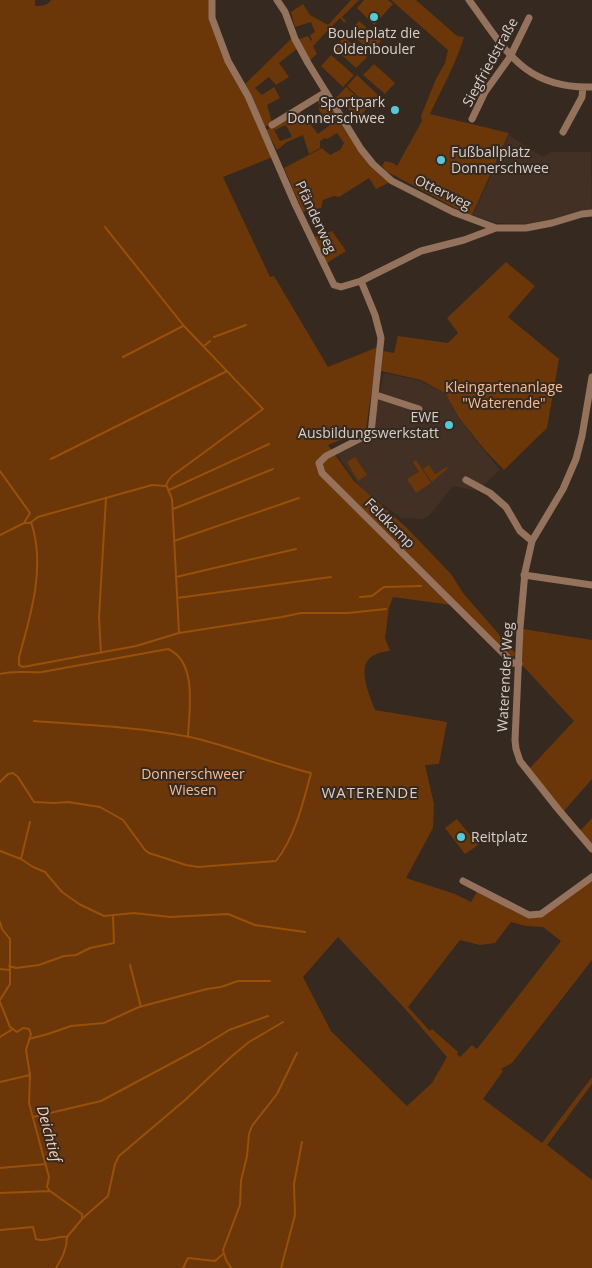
<svg xmlns="http://www.w3.org/2000/svg" width="592" height="1268" font-family="'Open Sans',sans-serif">
<rect width="100%" height="100%" fill="#352920"/>
<path fill="#413023" d="M509 135 543 157 550 152H591L592 211 529 224 497 223 473 215Z
M384 373 421 381 445 393 459 419 500 470 478 491 453 486 429 516 422 519 401 518 363 490 355 480 336 453 371 435Z"/>
<path fill="#6b3709" fill-rule="evenodd" d="M0 0H35V6C41 6 47 6 51 0H211V19L248 97 273 157 223 177 270 277 274 276 328 367 378 347 366 429 328 445 354 481 406 527 451 574 463 593 516 654 511 659 451 605 393 597 389 608 385 638 390 651C351 654 366 686 375 710L447 722 439 764 425 765 434 804 433 828 406 878 455 894 471 902 478 890 530 917 592 880V960L512 1063 501 1069 503 1071 483 1099 542 1143 592 1077V1084L547 1145 592 1180V1268H0ZM511 922 526 926 543 927 561 941 477 1049 472 1045 460 1057 457 1054 458 1052 432 1029 430 1031 408 1007 460 940 480 945 495 943ZM338 937 407 1011 447 1057 432 1083 407 1106 331 1031 303 977Z
M351 0H359L342 17 346 21 345 23 340 18 313 46 317 54 308 62 296 40 308 36 311 41 312 40 310 35 315 32 311 22 295 27 291 12 303 4 310 15 328 25Z
M364 0H388L393 4 374 25 357 8Z
M391 0H416L457 36 464 37C456 64 442 88 430 114L509 133 472 215 470 216 386 171 382 166 385 161 393 163 397 166 422 121 421 116 436 79 445 63 448 50Z
M359 21 381 41 371 52 349 32Z
M344 37 367 57 356 68 334 48Z
M292 38 298 48 279 63 289 77 276 85 269 77 255 88 262 95 274 87 280 98 267 105 272 122 265 127 245 84Z
M331 55 354 75 343 87 321 66Z
M374 64 395 83 385 94 363 75Z
M357 75 379 96 369 107 347 86Z
M346 87 368 107 358 118 336 98Z
M326 94 349 133 390 182 376 189 369 178 339 197 334 196 323 200 321 208C314 210 310 209 303 212L284 168 322 148 330 155 340 150 344 143 337 133 327 139 325 138 320 141V148L309 154 303 135 287 142 277 150 266 130 273 127 280 141 292 137 286 125 275 130 273 126 300 111 318 134 330 125 319 110 318 99Z
M332 231 346 251 327 263 315 237Z
M506 262 535 286 508 317 559 359 547 428 504 470 484 449 459 418 445 393 421 380 381 371 383 351 394 353 398 336 448 343 458 333 447 318Z
M355 457 367 475 358 481 347 462Z
M416 460 431 483 416 493 407 479 419 472 413 462Z
M429 465 435 474 447 467 448 468 432 482 423 469Z
M523 629 592 640V779L563 812 529 769 574 721 522 665Z
M592 818V846L580 831Z
M457 819 478 845 465 854 445 828Z"/>
<g fill="none" stroke-linecap="round" stroke-linejoin="round">
<path stroke="#995009" stroke-width="2" d="M214 337 246 325
M204 346 210 341
M123 357 183 326
M51 459 227 371
M0 471 30 513 24 523
M167 487 172 499 179 633
M169 490 269 444
M173 509 273 469
M31 522C46 565 31 615 19 657V665L23 667 136 646 179 633 282 617 301 613H348L386 609
M0 535 24 523H30L38 517 152 485 166 486 168 481 172 476 263 409 184 326 105 227
M174 541 299 498
M176 577 296 549
M360 597 372 596 384 587 421 586
M177 598 331 577
M101 653 99 617 106 498
M0 674C14 670 27 673 42 672L168 649C198 662 189 711 188 737
M0 782 8 774 13 773 18 777 34 802 54 803 68 802 100 807 123 820 145 850 149 853 186 865 198 867 276 861C295 837 303 803 311 773L307 772C268 762 230 746 190 737 139 727 86 725 34 721
M0 851 21 859 33 867 45 872 62 892 79 904 104 916 134 913 170 917 228 914 255 925 305 932
M21 859 30 822
M0 922 2 929 10 939V984L0 1000
M130 965 141 1007
M9 966 16 968 39 965 64 956 76 955 90 948 114 943 113 916
M0 969 9 970
M0 1002 10 1027 17 1032 23 1028 29 1029 31 1034 26 1050 30 1075 29 1103 49 1177 47 1187 50 1191 82 1214V1219L67 1237C67 1249 62 1258 56 1268
M0 1037 13 1029
M29 1039 48 1034 71 1026 104 1023 139 1007 207 989 221 987 238 981H270
M0 1082 30 1075
M33 1117 101 1101 200 1048 229 1030 268 1016
M0 1168 46 1164
M0 1193 50 1191
M83 1218 108 1196 115 1164 119 1156 185 1100 232 1056 249 1042 283 1022
M0 1230 33 1227 36 1239C46 1243 56 1235 67 1237
M183 1268 188 1258 215 1261 223 1254
M231 1268 226 1260 223 1250 240 1205 241 1181 247 1156 249 1134 252 1126 277 1094 297 1053
M281 1268 295 1215 294 1184 302 1142"/>
<path stroke="#94725b" stroke-width="7" d="M212 0V18L228 61 248 96 295 204 334 285 341 287 361 281 421 251 464 240 496 228
M277 0 285 12 295 39 308 63 361 149 373 164 392 181 453 212 496 228H526L552 223 582 214 592 213
M469 0C505 49 523 89 592 87
M472 119 485 92 510 57 529 18
M272 125 326 92
M563 132 582 97 583 87
M361 281 375 315 381 338 371 433 326 456 319 463 322 473 513 663 519 664
M592 377 582 436 576 459 563 489 532 541 525 572 520 628 515 740 516 749 520 761 558 809 592 849
M376 395 419 409
M466 480 490 493 506 507 520 531 532 541
M524 575 592 585
M463 881 529 915 541 914 592 877"/>
</g>
<g fill="#52cbd9" stroke="#352920" stroke-width="2">
<circle cx="374" cy="17" r="5"/>
<circle cx="395" cy="110" r="5"/>
<circle cx="441" cy="160" r="5"/>
<circle cx="449" cy="425" r="5"/>
<circle cx="461" cy="837" r="5"/>
</g>
<g text-anchor="middle" stroke-width="4" stroke-linejoin="round" paint-order="stroke">
<g font-size="14" fill="#d8d0cb" stroke="#352920" text-anchor="end">
<text x="374" y="38" text-anchor="middle">Bouleplatz die<tspan x="374" dy="16">Oldenbouler</tspan></text>
<text x="385" y="107">Sportpark<tspan x="385" dy="16">Donnerschwee</tspan></text>
<text x="451" y="157" text-anchor="start">Fußballplatz<tspan x="451" dy="16">Donnerschwee</tspan></text>
<text x="439" y="422">EWE<tspan x="439" dy="16">Ausbildungswerkstatt</tspan></text>
<text x="471" y="842" text-anchor="start">Reitplatz</text>
</g>
<g font-size="14" fill="#d8d0cb" stroke="#352920">
<text transform="translate(490 62) rotate(-61)" y="5">Siegfriedstraße</text>
<text transform="translate(443 192) rotate(26)" y="5">Otterweg</text>
<text transform="translate(316 217) rotate(65)" y="5">Pfänderweg</text>
<text transform="translate(390 523) rotate(45)" y="5">Feldkamp</text>
<text transform="translate(505 677) rotate(-87)" y="5">Waterender Weg</text>
</g>
<g font-size="14" fill="#f9bc92" stroke="#352920">
<text x="504" y="392">Kleingartenanlage<tspan x="504" dy="16">"Waterende"</tspan></text>
<text x="193" y="779">Donnerschweer<tspan x="193" dy="16">Wiesen</tspan></text>
</g>
<g font-size="15" letter-spacing="1" fill="#d8d0cb" stroke="#352920">
<text x="370" y="798">WATERENDE</text>
</g>
<g font-size="15" font-style="italic" fill="#fad0b4" stroke="#352920">
<text transform="translate(49 1134) rotate(75)" y="5">Deichtief</text>
</g>
</g>
</svg>
